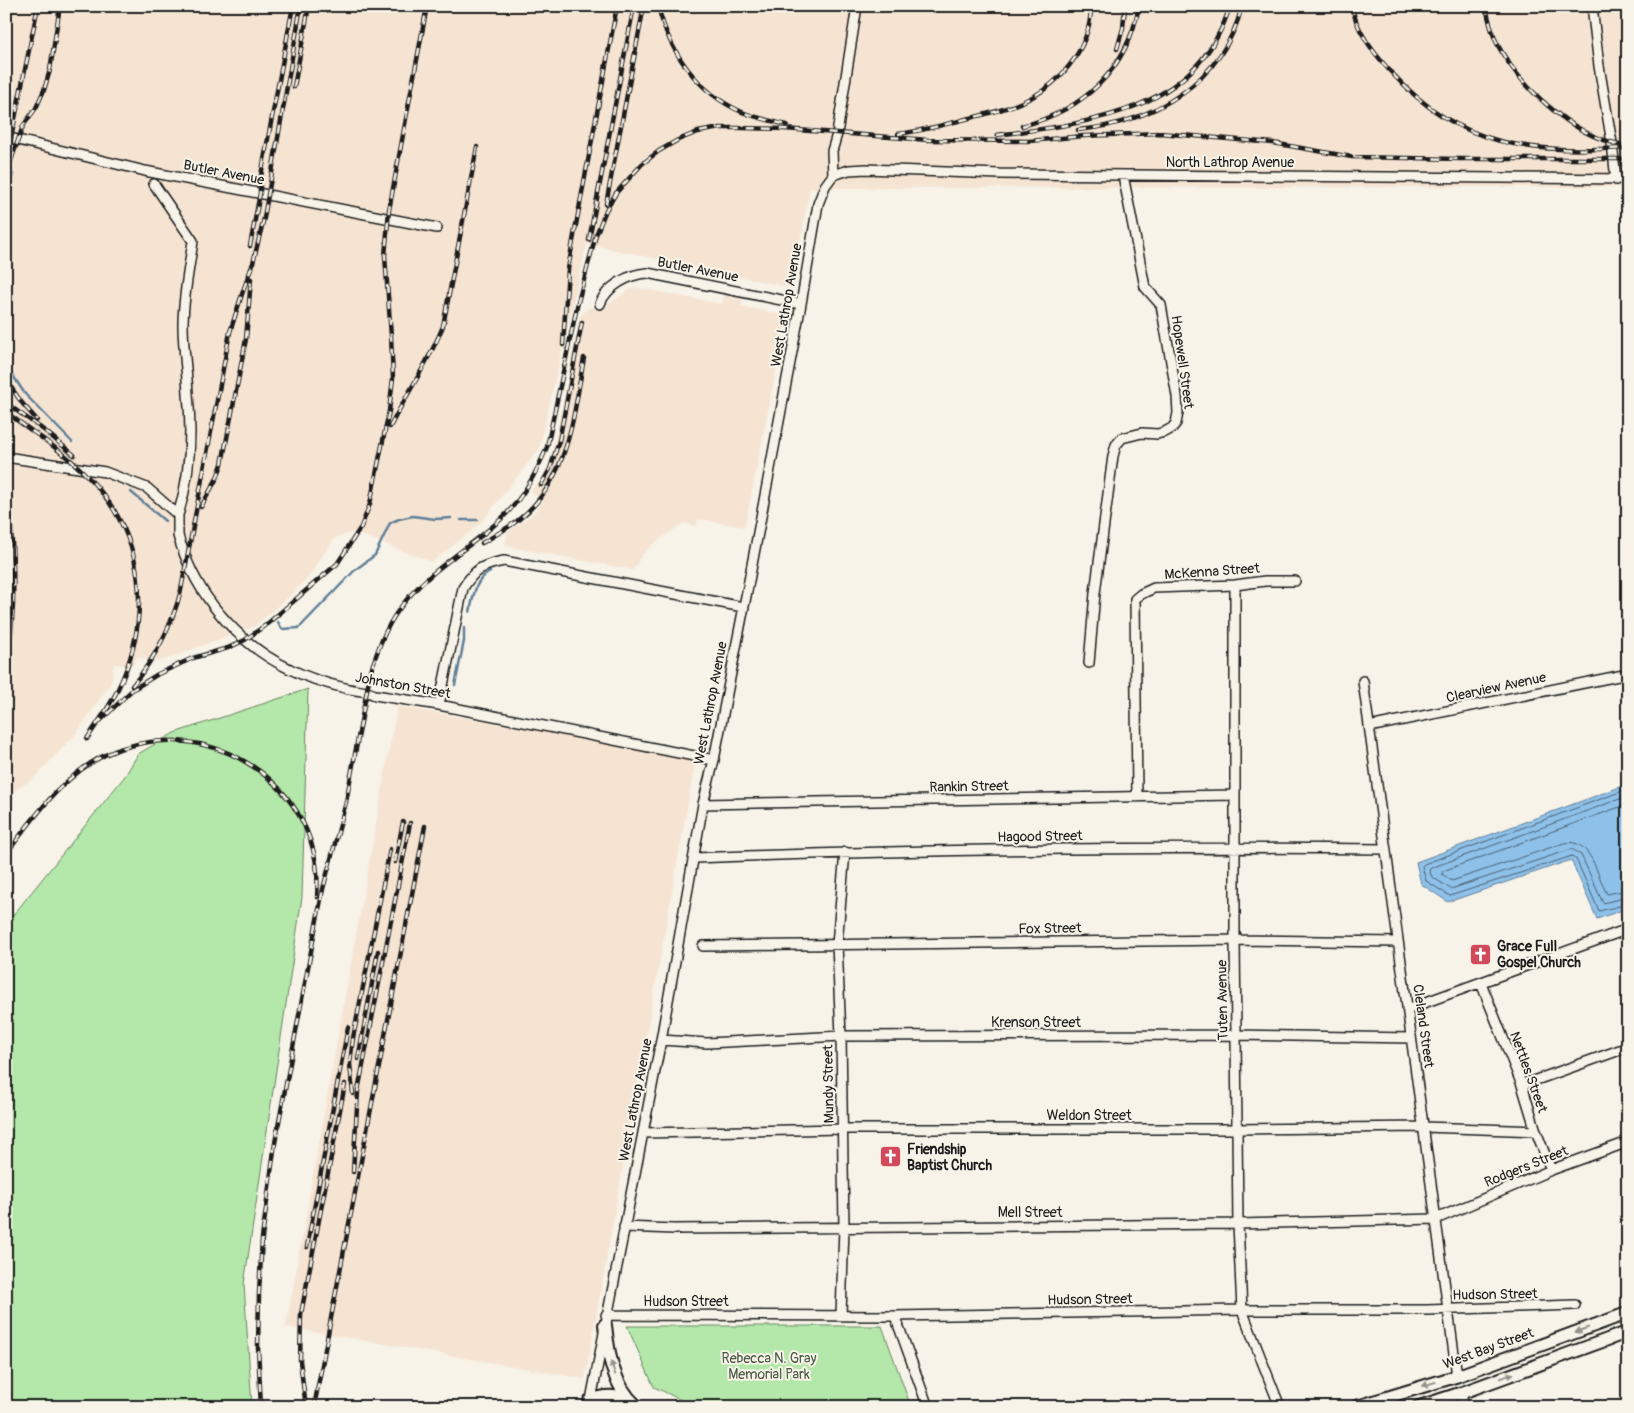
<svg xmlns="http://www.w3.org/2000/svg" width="1634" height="1413" font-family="Pangolin,sans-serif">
<rect width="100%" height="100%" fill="#f7f3e8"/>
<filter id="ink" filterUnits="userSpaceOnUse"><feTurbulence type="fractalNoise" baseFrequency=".02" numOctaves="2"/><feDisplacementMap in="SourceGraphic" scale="10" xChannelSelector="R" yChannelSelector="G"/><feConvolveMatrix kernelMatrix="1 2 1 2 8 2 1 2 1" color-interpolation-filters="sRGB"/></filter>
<g filter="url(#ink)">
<path fill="#f6e4d3" d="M6 6H1628V187L810 188 792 288 587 244 539 449 480 524 432 562 353 532 335 538 308 577 293 593 255 626 158 662 137 657 133 666 114 664 111 683 76 734 33 779 6 796Z
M634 287 722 304 724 295 743 299 741 306 787 316 745 527 698 519 696 526 684 523 653 544 642 555 633 570 505 546 508 532 533 514 543 502 531 491 544 475 552 456 580 316 588 308H601Z
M397 706 696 758 585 1379 286 1327Z"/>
<path fill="#b3e8aa" stroke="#688263" d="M308 689 302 897 244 1284 252 1407H6V924L125 776 138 754 174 733Z
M627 1326H882L911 1407H696L654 1387Z"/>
<path fill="#8ec1ea" stroke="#607f98" d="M1628 784V908L1597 919 1571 860 1448 902 1421 884 1416 862Z"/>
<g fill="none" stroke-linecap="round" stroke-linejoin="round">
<path stroke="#4a5e6e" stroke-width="1" d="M1628 789 1424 864 1422 866 1426 881 1450 896 1572 856 1576 859 1599 911 1628 904
M1628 796 1431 868 1429 870 1432 877 1451 889 1572 849 1581 855 1603 903 1628 897
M1628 804 1443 871 1442 874 1452 881 1564 843C1591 837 1597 876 1607 894L1628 890"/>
<path stroke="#607f98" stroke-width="2.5" d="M6 202 13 174
M6 365 25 394 72 442
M131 492 165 521
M461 520H478
M470 612C473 598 475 578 490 572
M278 622 282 629 298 628 301 626 355 570 375 555 390 523 399 519 413 516 435 519 451 518
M455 685 464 641V628"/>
<defs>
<path id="minor" d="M1592 6 1599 66 1612 143 1616 180
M6 137 145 171 437 228
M833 175 849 170 866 169 1000 174 1628 179
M154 184 193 241C189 269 183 297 183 325 183 348 187 371 188 394 192 434 190 477 178 515
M600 304C606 287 629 274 647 273L801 304
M6 457 105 472 147 488 178 515C178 522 178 528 178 535 179 541 182 547 184 553 202 602 243 647 290 669 306 677 328 684 345 688 355 691 365 690 375 695L439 705 714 760
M1235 585V940L1238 1224 1242 1310 1280 1407
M1089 663 1095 593 1113 456 1116 445 1122 438 1142 433 1157 434 1165 432 1172 428 1176 423 1178 413 1177 396 1161 305 1145 287 1123 175
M1363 681 1457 1376
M439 705 463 588C475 569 482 565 504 561L743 607
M1369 727 1628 674
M1137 797 1135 599 1141 594 1154 588 1235 585 1265 581H1295
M703 804 1235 795
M695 858C925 849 1155 847 1386 849
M703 946 1235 940 1398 942
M1481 983 1522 1085 1536 1131 1551 1170
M1407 1009 1628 929
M661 1040 707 1043 841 1036 1237 1035 1411 1038
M1522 1085 1628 1047
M643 1133 842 1129H1237L1424 1127 1536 1131
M624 1227 674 1229 1238 1224 1436 1219 1551 1170 1628 1142
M606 1315 895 1316 1242 1310H1427L1575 1305
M841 1315 844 1227 841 1036 837 944 845 852
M1622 1315 1628 1332
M895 1316 928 1407
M1461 1393 1464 1407
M590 1405 661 1040 703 804 714 760 748 586 801 304 818 204 825 186 833 175 832 151 837 134 857 6"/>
<path id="major" d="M1356 1407 1457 1376 1628 1313
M1418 1407 1461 1393 1628 1332"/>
<path id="highway" d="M605 1325C608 1354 613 1385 635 1405
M590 1401C606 1395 616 1395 631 1403"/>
</defs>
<use href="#minor" stroke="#1c1c1c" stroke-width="12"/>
<use href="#major" stroke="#1c1c1c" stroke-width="15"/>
<use href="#highway" stroke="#1c1c1c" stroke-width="16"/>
<use href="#minor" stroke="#f7f3e8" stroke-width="9"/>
<use href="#major" stroke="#f7f3e8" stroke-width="11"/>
<use href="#highway" stroke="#f7f3e8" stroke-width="12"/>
<defs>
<path id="rail" d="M658 6C669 52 698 93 742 112 757 118 772 121 787 125
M1352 6C1356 31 1374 53 1390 71 1461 149 1529 153 1628 148
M1486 6C1488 17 1491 29 1495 39 1514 82 1573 137 1620 144
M1117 49 1123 28 1125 6
M294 87 309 6
M1022 126C1084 110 1127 70 1139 6
M1078 130C1152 123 1223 83 1242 6
M898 134C921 131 943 125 966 119 983 115 1000 111 1017 104 1057 89 1091 50 1091 6
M997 135C1090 123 1198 112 1230 6
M10 143 38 6
M6 175 23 126 36 108 44 90 50 70 60 6
M606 204 644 6
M589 240 634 6
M250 246 260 193V181L293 6
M563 345 568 269 573 241 617 6
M6 380 22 403 37 420
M6 403 45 431 74 455
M6 412C33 433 64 451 87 476 146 535 153 617 117 691 109 708 97 723 87 739
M390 427C407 393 429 362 443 326L477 147
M541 485 550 469 559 441 582 322
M201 507 217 478 222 464 246 339 251 279
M482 543C494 536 506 529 517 521 569 481 573 417 584 358
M6 666C17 611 14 552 8 495
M132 686C155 658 172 626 181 590L230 332 243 291 253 263 264 218 301 6
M96 725 132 690 158 674 193 658 228 648 245 640 267 624 337 564 361 527 370 504 389 411 393 378 391 336 385 256 389 210 427 6
M6 854C34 818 62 776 105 755 206 708 326 784 317 897
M395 862 403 822
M358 1059 378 951
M353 1094 350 1064 353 1038 390 849
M353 1172 358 1091 410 823
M307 1247 348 1027
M261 1407 258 1347 259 1293 262 1238 275 1143 315 930 323 889 346 802 370 674C377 651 385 628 400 608 426 572 467 550 500 520 522 500 536 474 547 447L578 302 596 235 606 210 616 193 642 164 659 151 678 140 698 132 720 128H742L784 129 929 140 1029 141 1084 136 1160 133 1273 143 1352 157 1461 159H1628
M306 1407 300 1361 301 1314 345 1084
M314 1407 425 826"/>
</defs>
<use href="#rail" stroke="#1c1c1c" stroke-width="4.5"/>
<use href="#rail" stroke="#f7f3e8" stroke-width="2.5" stroke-dasharray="8" stroke-linecap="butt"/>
</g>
<defs><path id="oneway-solid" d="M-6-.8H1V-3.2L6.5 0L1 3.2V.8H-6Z" transform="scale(1.25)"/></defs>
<g fill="#94928c">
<use href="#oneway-solid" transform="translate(1582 1330) rotate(160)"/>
<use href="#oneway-solid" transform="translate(613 1368) rotate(-108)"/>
<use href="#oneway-solid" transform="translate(1507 1376) rotate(-20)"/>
<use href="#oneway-solid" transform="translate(1429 1384) rotate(163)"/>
</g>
</g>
<defs>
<symbol id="church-square" viewBox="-11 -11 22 22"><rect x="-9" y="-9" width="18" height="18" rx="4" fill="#d1495b" stroke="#f7f3e8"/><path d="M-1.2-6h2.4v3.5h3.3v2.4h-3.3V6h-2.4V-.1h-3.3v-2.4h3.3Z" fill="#fff"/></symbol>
</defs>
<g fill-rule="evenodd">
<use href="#church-square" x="1468" y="942" width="25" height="25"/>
<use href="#church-square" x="878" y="1144" width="25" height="25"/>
</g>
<g text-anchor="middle" stroke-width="4" stroke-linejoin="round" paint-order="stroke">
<g font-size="14" fill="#1c1c1c" stroke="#f7f3e8">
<text x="1230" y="167">North Lathrop Avenue</text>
<text transform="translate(224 172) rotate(11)" y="5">Butler Avenue</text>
<text transform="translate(698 269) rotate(11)" y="5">Butler Avenue</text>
<text transform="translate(786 305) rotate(-80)" y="5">West Lathrop Avenue</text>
<text transform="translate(1183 362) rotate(82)" y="5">Hopewell Street</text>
<text transform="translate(1212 571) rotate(-4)" y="5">McKenna Street</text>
<text transform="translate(403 685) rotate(10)" y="5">Johnston Street</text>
<text transform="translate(1496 687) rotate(-12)" y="5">Clearview Avenue</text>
<text transform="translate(710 703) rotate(-79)" y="5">West Lathrop Avenue</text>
<text transform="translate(969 786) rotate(-1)" y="5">Rankin Street</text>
<text transform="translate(1040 836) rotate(-1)" y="5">Hagood Street</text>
<text transform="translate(1050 928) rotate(-1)" y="5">Fox Street</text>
<text transform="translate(1222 1000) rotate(-91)" y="5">Tuten Avenue</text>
<text x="1036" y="1027">Krenson Street</text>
<text transform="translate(1424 1026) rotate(82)" y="5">Cleland Street</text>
<text transform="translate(1529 1072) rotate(70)" y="5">Nettles Street</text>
<text transform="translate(828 1084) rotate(-91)" y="5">Mundy Street</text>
<text transform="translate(635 1100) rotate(-79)" y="5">West Lathrop Avenue</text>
<text x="1089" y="1120">Weldon Street</text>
<text transform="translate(1526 1166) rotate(-22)" y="5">Rodgers Street</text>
<text x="1030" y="1217">Mell Street</text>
<text transform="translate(1495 1294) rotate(-1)" y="5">Hudson Street</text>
<text transform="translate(1090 1299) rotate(-1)" y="5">Hudson Street</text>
<text x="686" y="1306">Hudson Street</text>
<text transform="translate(1488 1348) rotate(-20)" y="5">West Bay Street</text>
</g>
<g font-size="14" font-weight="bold" fill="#1c1c1c" stroke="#f7f3e8" text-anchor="start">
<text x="1497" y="951">Grace Full<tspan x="1497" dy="16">Gospel Church</tspan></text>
<text x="907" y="1154">Friendship<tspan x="907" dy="16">Baptist Church</tspan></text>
</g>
<g font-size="14" fill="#495947" stroke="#f7f3e8">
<text x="769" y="1363">Rebecca N. Gray<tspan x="769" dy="16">Memorial Park</tspan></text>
</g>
</g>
<rect width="1634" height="1413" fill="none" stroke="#f7f3e8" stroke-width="25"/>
<rect x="12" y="12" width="1609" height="1388" fill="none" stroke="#1c1c1c" stroke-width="2" filter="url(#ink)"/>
</svg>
